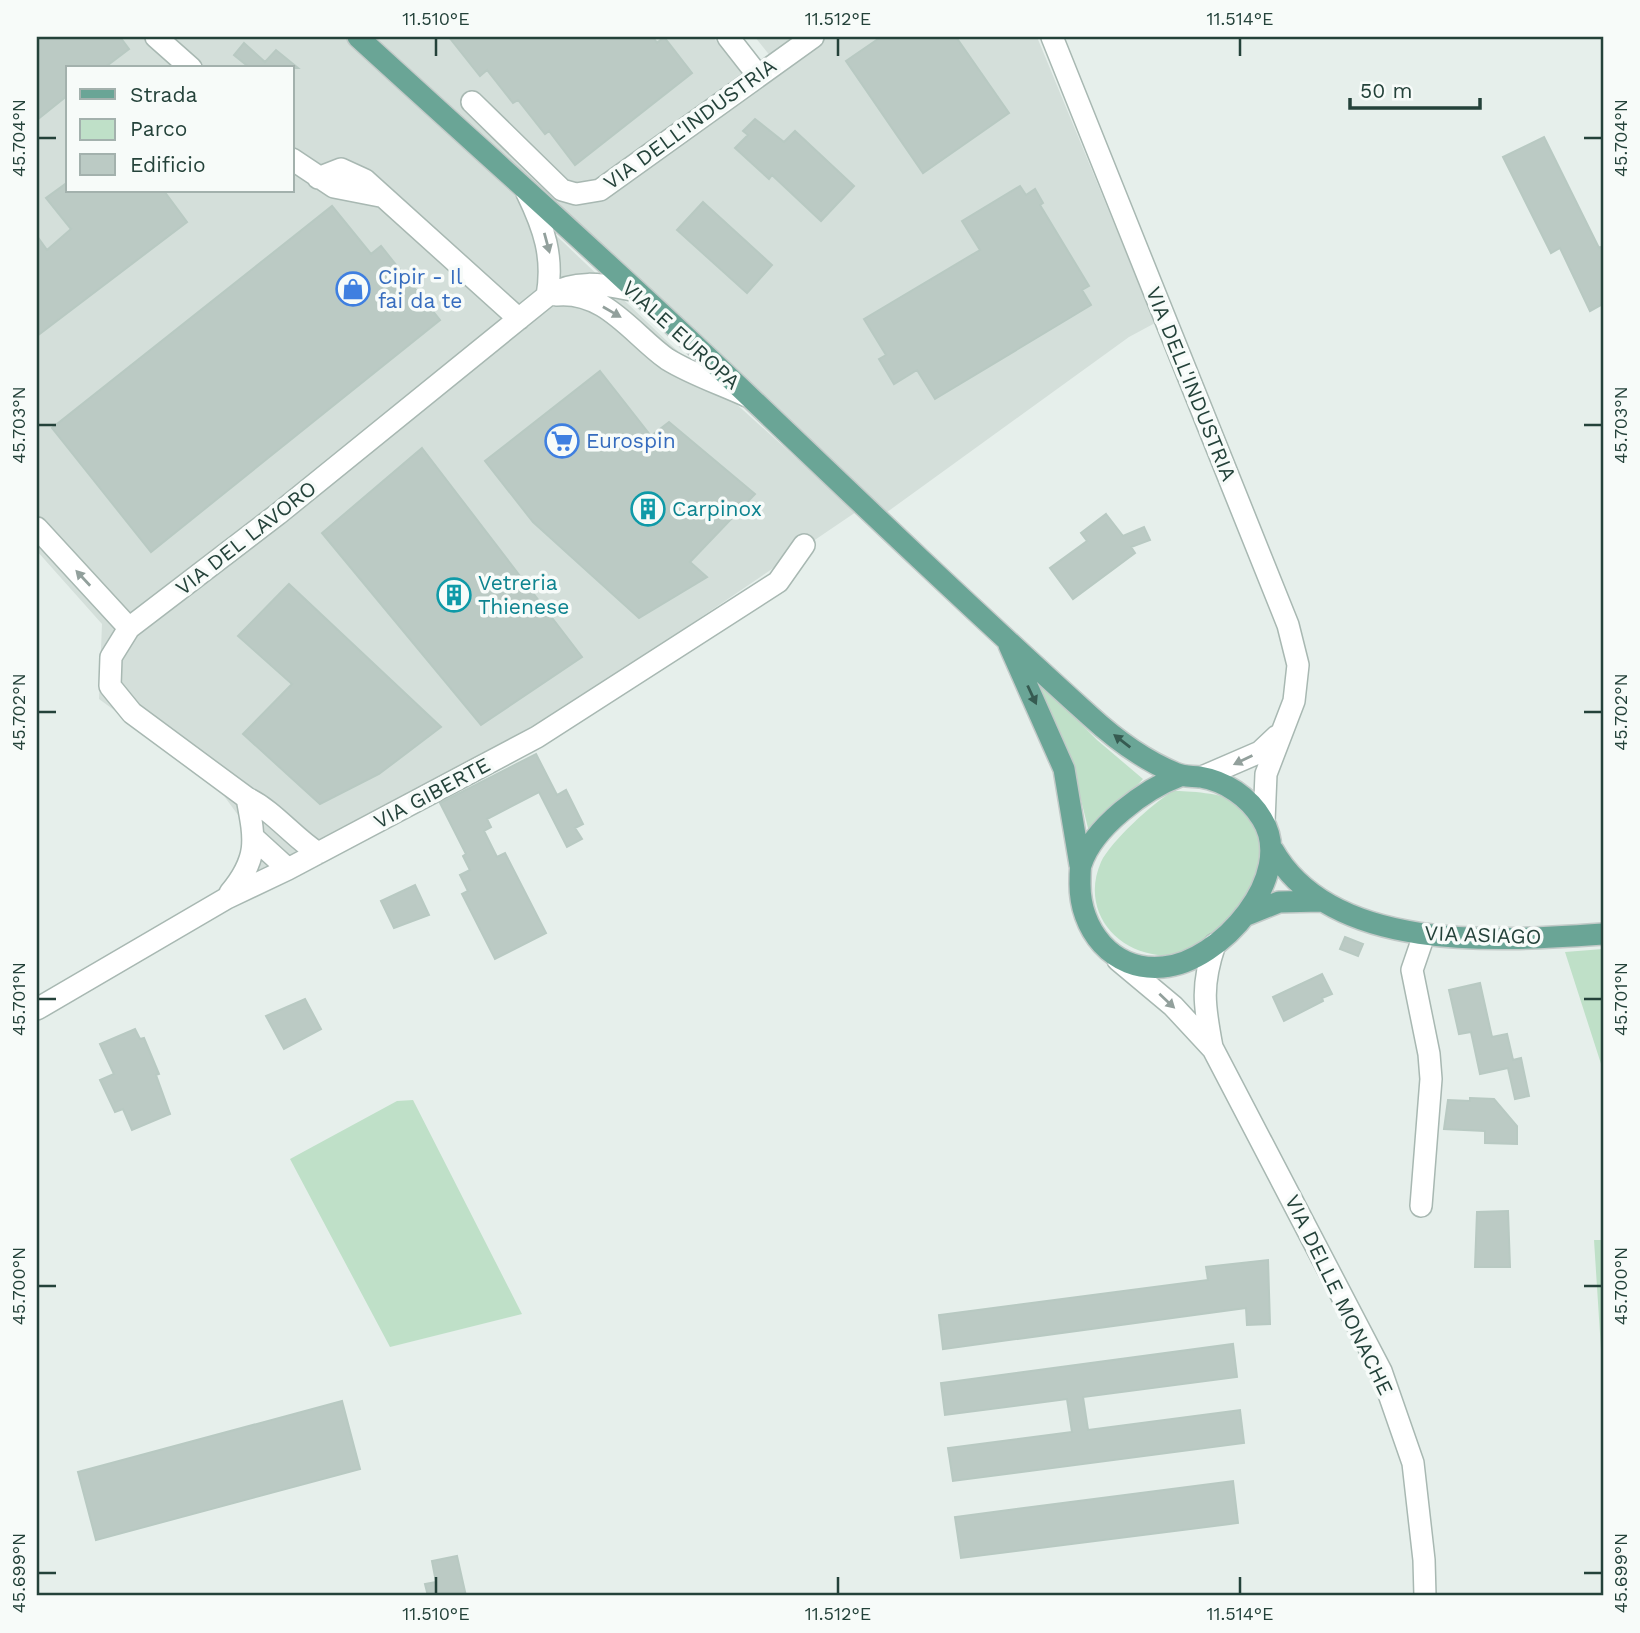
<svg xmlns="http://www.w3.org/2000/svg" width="1640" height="1633" font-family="'Work Sans',sans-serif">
<rect width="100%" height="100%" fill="#e6efeb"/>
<path fill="#d4dfda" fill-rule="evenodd" d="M37 37H348L670 344 856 512 569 707 491 753 223 893 249 830 216 785 99 699 102 624 37 551ZM68 68H292V191H68Z
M372 37H713L747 80 775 62 755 37H1037L1155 323 1129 337 883 515Z"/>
<path fill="#bfe0c8" d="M1015 657 1097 740 1143 779 1090 836 1072 764Z
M1173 791C1187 791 1225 793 1235 802 1271 828 1264 881 1238 912 1232 920 1222 926 1214 932 1193 950 1181 960 1152 954 1109 946 1082 905 1101 862 1111 841 1153 803 1173 791Z
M1603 949V1070L1565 952Z
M413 1100 522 1314 390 1347 290 1159 397 1101Z
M1594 1240H1603V1365H1602Z"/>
<path fill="#bbcac4" stroke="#b8c9c2" stroke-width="2" d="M37 37H120L129 49 104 68H68V95L37 120Z
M449 37H653L657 43 664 37 692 73 575 165 549 131 545 134 518 100 513 103 487 70 480 76Z
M881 37H956L1009 113 923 173 846 61Z
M244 43 265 62 276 50 298 68H250L234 55Z
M755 119 784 142 795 131 854 186 821 221 772 175 769 179 735 148 748 135 743 131Z
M1544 137 1599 248 1603 246V304L1590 311 1560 248 1551 253 1503 157Z
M68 182V191H164L187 222 37 336V236L47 250 71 229 46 198Z
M1020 186 1026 195 1035 189 1043 203 1040 205 1089 286 1082 290 1091 305 935 399 917 370 894 384 879 359 886 355 864 319 980 250 962 221Z
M703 202 772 265 747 293 677 230Z
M332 206 371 254 381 246 440 320 151 552 52 428Z
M600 371 651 436 669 422 755 494 690 562 707 577 639 618 533 522 485 461Z
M422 448 582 657 481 725 322 533Z
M1106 514 1123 536 1144 527 1150 540 1131 547 1135 553 1073 599 1050 568 1087 541 1081 533Z
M289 584 441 727 379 774 320 804 243 734 292 684 238 636Z
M536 754 557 795 566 790 583 824 575 828 582 839 567 847 539 792 487 819 491 827 484 831 497 857 505 853 546 933 495 959 462 894 468 891 460 875 470 870 463 856 466 854 440 803Z
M415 885 429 915 394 928 381 901Z
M1345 937 1363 944 1358 956 1340 949Z
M1322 974 1332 994 1322 998 1323 1001 1284 1021 1273 997Z
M1480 983 1492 1037 1507 1034 1513 1060 1521 1058 1529 1096 1515 1099 1508 1068 1480 1074 1471 1032 1459 1034 1449 990Z
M305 999 321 1029 284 1049 266 1016Z
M135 1029 140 1039 144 1038 159 1074 156 1075 170 1114 132 1130 123 1109 115 1112 100 1080 114 1074 100 1044Z
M1470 1098 1494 1099 1517 1126V1144L1485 1143V1131L1444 1129 1448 1100 1470 1101Z
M1508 1211 1510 1267H1475L1477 1212Z
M1268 1260 1270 1324 1247 1325 1246 1308 943 1349 939 1315 1208 1280 1206 1267Z
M1233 1344 1237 1377 1083 1397 1088 1430 1240 1410 1244 1443 953 1481 948 1448 1072 1432 1067 1399 945 1415 941 1383Z
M342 1401 360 1469 96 1540 78 1472Z
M1233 1481 1238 1523 961 1558 955 1517Z
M457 1556 466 1596H428L425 1584 436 1582 432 1561Z"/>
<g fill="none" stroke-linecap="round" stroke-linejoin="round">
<defs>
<path id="minor" d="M156 37 191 68
M728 37 757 74
M1052 37 1288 625 1298 665 1294 701 1266 774 1264 821
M472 102 562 190 576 194 600 190 813 37
M292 159 334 187 380 196
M318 178 341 169 365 180 519 319
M527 193C544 228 554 257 547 296
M556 295C605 290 632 334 667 359 691 374 721 384 747 396
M37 528 129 628
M1202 777 1260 752 1277 736
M254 838 288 869
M318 853C293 837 274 811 247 798L132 713 110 686 111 657 129 628 278 514 547 296C575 279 601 284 632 290
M230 893C259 858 255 840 247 798
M1118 960 1173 1006 1213 1049 1381 1371 1413 1463 1424 1560 1425 1596
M37 1009 227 898 288 869 537 737 778 582 804 545
M1212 1047C1204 1005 1201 985 1215 944
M1421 1206 1431 1079 1429 1054 1412 970 1424 935"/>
<path id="major" d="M358 37C490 158 625 277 754 401 865 507 976 613 1090 716 1115 739 1144 760 1175 773 1183 777 1191 776 1200 777 1225 781 1249 797 1262 819 1297 875 1220 963 1163 967 1112 972 1079 929 1080 882 1080 879 1080 867 1081 865 1093 827 1145 789 1180 776
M1009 645 1064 769 1080 865
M1273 850C1332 954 1501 941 1603 934
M1244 916 1279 902 1321 901"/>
</defs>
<use href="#minor" stroke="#a8b8b2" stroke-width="24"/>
<use href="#major" stroke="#c2cac8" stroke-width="24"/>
<use href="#minor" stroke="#fff" stroke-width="21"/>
<use href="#major" stroke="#6aa596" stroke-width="21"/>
</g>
<defs><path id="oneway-solid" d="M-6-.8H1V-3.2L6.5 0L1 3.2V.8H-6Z" transform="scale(1.75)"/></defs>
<g fill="#92a09c">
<use href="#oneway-solid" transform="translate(547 243) rotate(75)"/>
<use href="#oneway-solid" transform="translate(612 312) rotate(30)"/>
<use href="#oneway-solid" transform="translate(83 578) rotate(-133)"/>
<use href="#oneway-solid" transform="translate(1243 760) rotate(154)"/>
<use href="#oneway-solid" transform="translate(1167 1001) rotate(43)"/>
</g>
<g fill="#365b51">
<use href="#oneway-solid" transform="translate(1032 695) rotate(65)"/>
<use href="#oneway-solid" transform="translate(1122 741) rotate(-142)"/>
</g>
<path fill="none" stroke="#24423a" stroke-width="2.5" d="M436 38V56M838 38V56M1240 38V56M38 138H56M1584 138H1602M38 425H56M1584 425H1602M38 712H56M1584 712H1602M38 999H56M1584 999H1602M38 1286H56M1584 1286H1602M38 1573H56M1584 1573H1602M436 1577V1594M838 1577V1594M1240 1577V1594"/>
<defs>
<symbol id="shop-ring" viewBox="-11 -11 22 22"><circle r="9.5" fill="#f7fbf9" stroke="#3f7fe0" stroke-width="1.5"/><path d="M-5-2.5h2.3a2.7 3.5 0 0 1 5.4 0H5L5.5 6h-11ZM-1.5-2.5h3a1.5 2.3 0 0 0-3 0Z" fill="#3f7fe0"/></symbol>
<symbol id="supermarket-ring" viewBox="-11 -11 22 22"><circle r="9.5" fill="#f7fbf9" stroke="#3f7fe0" stroke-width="1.5"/><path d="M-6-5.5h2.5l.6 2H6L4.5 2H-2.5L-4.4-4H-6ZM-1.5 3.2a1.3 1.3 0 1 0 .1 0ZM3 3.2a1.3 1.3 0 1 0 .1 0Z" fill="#3f7fe0"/></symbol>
<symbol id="building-ring" viewBox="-11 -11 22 22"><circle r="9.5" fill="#f7fbf9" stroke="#0f9aa8" stroke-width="1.5"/><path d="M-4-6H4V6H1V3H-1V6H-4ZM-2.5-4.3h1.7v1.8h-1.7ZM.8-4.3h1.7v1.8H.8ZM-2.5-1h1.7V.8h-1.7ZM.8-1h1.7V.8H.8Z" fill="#0f9aa8"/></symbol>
</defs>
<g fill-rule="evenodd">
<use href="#shop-ring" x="334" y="270" width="38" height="38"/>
<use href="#supermarket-ring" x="543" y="422" width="38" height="38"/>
<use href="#building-ring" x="629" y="490" width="38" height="38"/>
<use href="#building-ring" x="435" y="576" width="38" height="38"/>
</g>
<g text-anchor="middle" stroke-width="7" stroke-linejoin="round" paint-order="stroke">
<g font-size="21" fill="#24423a" stroke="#f7fbf9">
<text transform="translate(690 124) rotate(-36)" y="7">VIA DELL'INDUSTRIA</text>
<text transform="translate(681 335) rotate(42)" y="7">VIALE EUROPA</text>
<text transform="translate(1191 384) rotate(68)" y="7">VIA DELL'INDUSTRIA</text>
<text transform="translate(246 538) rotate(-38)" y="7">VIA DEL LAVORO</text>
<text transform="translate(432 793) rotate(-28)" y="7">VIA GIBERTE</text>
<text transform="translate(1483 935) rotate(2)" y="7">VIA ASIAGO</text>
<text transform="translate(1339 1295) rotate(64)" y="7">VIA DELLE MONACHE</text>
</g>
<g font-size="21" fill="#366cbe" stroke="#f7fbf9" text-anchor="start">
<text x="378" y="284">Cipir - Il<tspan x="378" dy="24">fai da te</tspan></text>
<text x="586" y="448">Eurospin</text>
</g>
<g font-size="21" fill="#0d838f" stroke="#f7fbf9" text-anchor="start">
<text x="672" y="516">Carpinox</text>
<text x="478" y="590">Vetreria<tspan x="478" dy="24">Thienese</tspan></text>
</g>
</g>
<rect width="1640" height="1633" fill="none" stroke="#f7fbf9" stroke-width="77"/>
<rect x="66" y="66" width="228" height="126" fill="#f7fbf9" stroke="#a3b1ad" stroke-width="2"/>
<rect x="80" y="89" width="35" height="10" fill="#6aa596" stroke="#a3b1ad" stroke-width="2"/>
<text x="130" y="102" font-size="21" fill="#24423a">Strada</text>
<rect x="80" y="119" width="35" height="21" fill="#bfe0c8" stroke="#a3b1ad" stroke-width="2"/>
<text x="130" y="136" font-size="21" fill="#24423a">Parco</text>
<rect x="80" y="154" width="35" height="21" fill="#bbcac4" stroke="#a3b1ad" stroke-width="2"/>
<text x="130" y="172" font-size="21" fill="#24423a">Edificio</text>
<path d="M1350 98v10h130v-10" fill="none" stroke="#24423a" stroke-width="3.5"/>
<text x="1360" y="98" font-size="21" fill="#24423a" stroke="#f7fbf9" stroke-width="5" paint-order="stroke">50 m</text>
<rect x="38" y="38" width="1564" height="1556" fill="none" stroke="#24423a" stroke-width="2.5"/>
<g font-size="18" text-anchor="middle" fill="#24423a">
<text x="436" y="25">11.510°E</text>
<text x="838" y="25">11.512°E</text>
<text x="1240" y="25">11.514°E</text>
<text transform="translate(19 138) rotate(-90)" y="6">45.704°N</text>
<text transform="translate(1621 138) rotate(-90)" y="6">45.704°N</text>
<text transform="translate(19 425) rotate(-90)" y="6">45.703°N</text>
<text transform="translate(1621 425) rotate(-90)" y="6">45.703°N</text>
<text transform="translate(19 712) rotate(-90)" y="6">45.702°N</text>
<text transform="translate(1621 712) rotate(-90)" y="6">45.702°N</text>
<text transform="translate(19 999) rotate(-90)" y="6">45.701°N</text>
<text transform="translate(1621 999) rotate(-90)" y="6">45.701°N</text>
<text transform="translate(19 1286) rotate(-90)" y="6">45.700°N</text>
<text transform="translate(1621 1286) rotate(-90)" y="6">45.700°N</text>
<text transform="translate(19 1573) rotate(-90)" y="6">45.699°N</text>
<text transform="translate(1621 1573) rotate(-90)" y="6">45.699°N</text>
<text x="436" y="1620">11.510°E</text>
<text x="838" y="1620">11.512°E</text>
<text x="1240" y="1620">11.514°E</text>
</g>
</svg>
